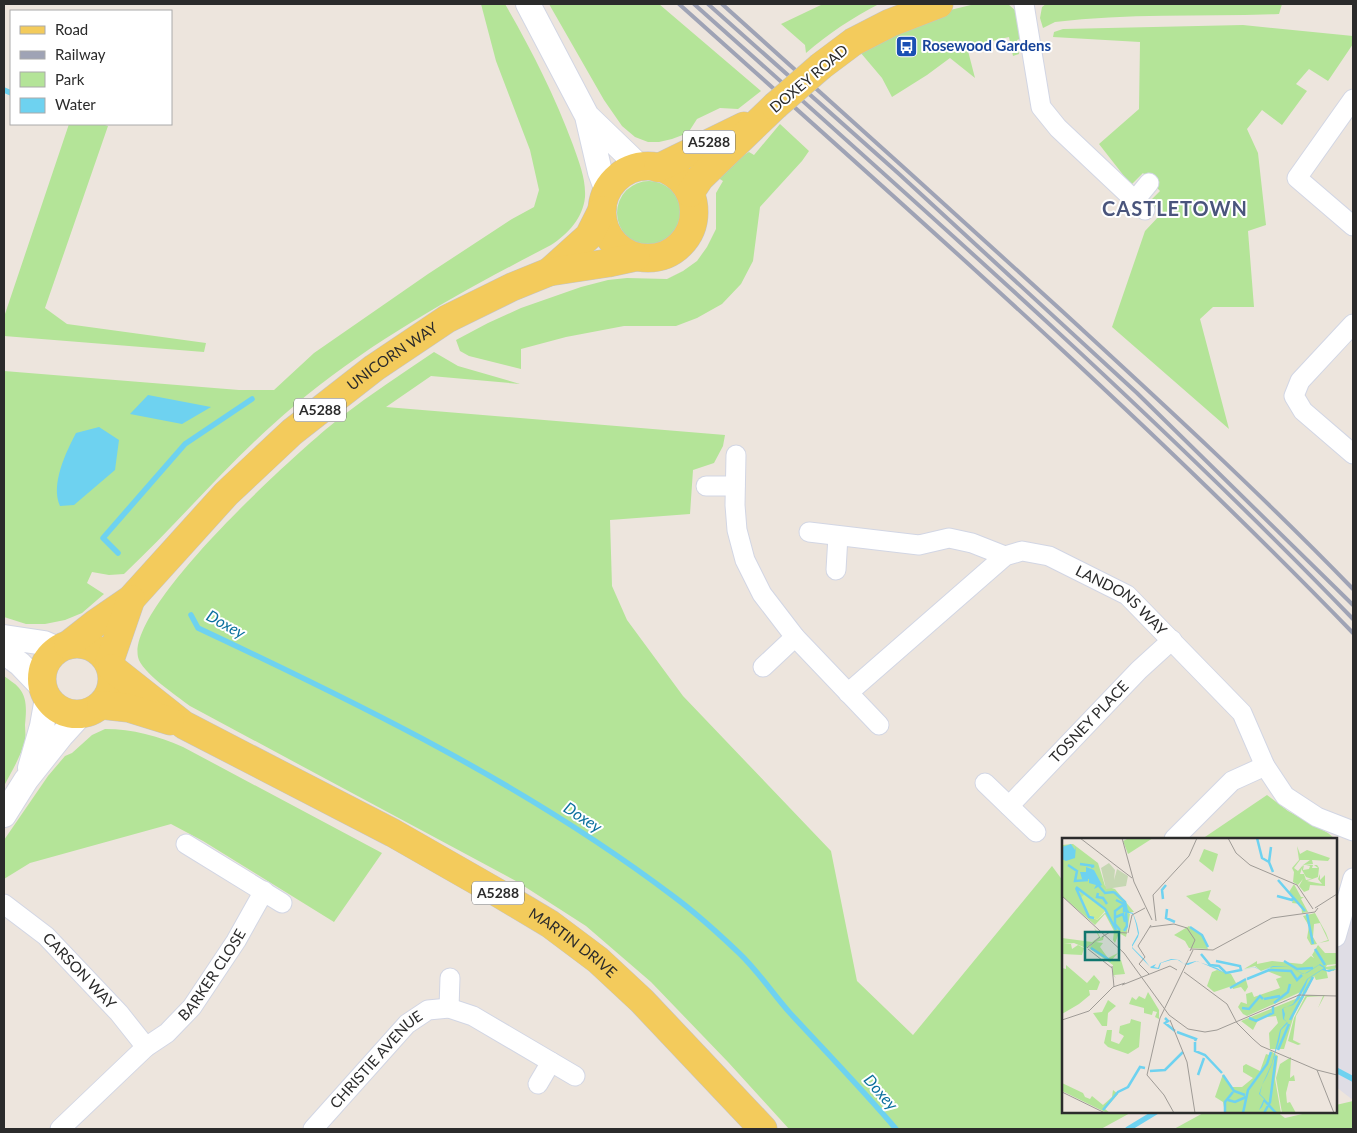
<svg xmlns="http://www.w3.org/2000/svg" width="1357" height="1133" font-family="Lato,sans-serif">
<rect width="100%" height="100%" fill="#ede5dd"/>
<path fill="#dfdde5" d="M1353 879V1100L1336 1087V937Z"/>
<path fill="#b4e498" d="M481 4H505C531 49 555 96 573 145 579 162 586 179 585 197 583 218 568 234 551 245 461 292 372 340 294 406 233 457 182 519 124 574L109 575 92 572 87 583 104 594 82 613 65 620 45 624H26L4 617V371L239 390H274L314 353 428 274 512 219 534 207 539 190 530 150 496 61Z
M549 4H659L761 91 738 109 720 108 697 119 688 133 672 139 659 142H648L635 137 622 126 604 100Z
M823 4H879C852 18 829 33 806 53L805 45 781 24Z
M975 4H1008L1016 11 1023 38 1017 40 1019 54 1013 56 1009 37 967 47 975 78 950 58 927 75 892 97 882 78 860 52 942 12Z
M1046 4H1282L1279 14C1204 17 1129 13 1055 22L1043 28 1040 18 1042 7Z
M1243 25 1353 36V44L1328 81 1309 69 1296 84 1307 91 1282 125 1262 110 1247 129 1258 153 1266 225 1248 231 1254 307H1213L1200 319 1229 429 1112 327 1145 231 1161 214 1151 200 1160 191 1143 173 1131 185 1099 144 1139 109 1140 42 1053 37 1054 32 1063 29Z
M69 124H102L108 126 45 308 67 324 206 343 204 352 4 336V317Z
M780 124 809 151 802 161 760 207 753 261 741 284 722 304 697 318 676 326H624L566 337 521 349V369L469 356 460 351 456 340 488 323 521 308 581 287 608 280 627 278 667 279 683 271 697 261 707 247 716 229V193L723 181 715 176 721 169 749 152 754 155Z
M617 213a32 32 0 1 1 64 0a32 32 0 1 1-64 0Z
M434 352 458 366 520 384 431 376 386 407 725 435 723 446 714 463 693 470 690 514 610 520 612 586 627 620 683 696 831 851 857 981 913 1035 1052 866 1063 881V1112H1132L1101 1129H789L728 1062 651 982 586 926 516 881 190 706C177 696 141 672 138 657 127 605 300 449 341 417 371 394 403 373 434 352Z
M4 676C9 680 15 683 19 688 28 698 26 713 25 725 25 730 26 735 25 740 21 756 12 771 4 786Z
M105 729C133 729 158 736 183 747L382 853 334 922 203 841 171 824 30 863 4 879V840L48 776 65 756 72 753 92 735Z
M1267 795 1288 811 1328 833 1335 839H1202Z
M1353 1101V1129H1174L1205 1112H1277L1285 1118 1311 1112H1336V1105Z"/>
<path fill="#6ed2f0" d="M148 395 211 407 182 424 130 414Z
M99 427 119 440 115 470 74 505 60 506C50 485 66 452 76 433Z"/>
<g fill="none" stroke-linecap="round" stroke-linejoin="round">
<path stroke="#6ed2f0" stroke-width="5.5" d="M4 90 11 93
M118 553 103 538 185 444 252 399
M191 615 198 628C362 705 528 786 673 896 696 913 718 933 739 953 758 971 773 994 790 1013 826 1052 862 1089 896 1129
M1336 1070 1353 1079
M1128 1129 1156 1112"/>
<defs>
<g id="minor">
<path d="M1024 4 1041 107 1058 128 1145 210"/>
<path d="M1353 99 1297 178 1353 226"/>
<path d="M1135 200 1149 183"/>
<path d="M1353 324 1300 381 1294 396 1303 411 1353 454"/>
<path d="M736 455 735 505 737 530 745 560 762 594 795 637 879 725"/>
<path d="M706 486H735"/>
<path d="M809 532 919 545 949 538 972 543 1005 556"/>
<path d="M836 570 838 536"/>
<path d="M763 667 795 637"/>
<path id="s1" d="M848 693 1005 556 1022 551 1049 556 1127 595 1242 713 1265 766 1285 796 1317 817 1353 831"/>
<path d="M985 783 1036 832"/>
<path id="s2" d="M1009 806 1139 670 1172 640"/>
<path d="M1174 839 1232 781 1265 766"/>
<path d="M186 844 282 903"/>
<path id="s3" d="M4 904 46 936 119 1013 146 1047"/>
<path d="M1336 937 1353 878"/>
<path d="M449 1008 450 978"/>
<path d="M538 1084 551 1062"/>
<path id="s4" d="M60 1129 146 1047 167 1033 192 1007 236 941 264 891"/>
<path id="s5" d="M313 1129 407 1024 428 1010 449 1008 473 1016 575 1076"/>
</g>
<path id="tertiary" d="M528 4 587 116 600 172 607 191
M587 116 640 167
M4 637 44 643 58 649
M4 652 20 664 42 687
M30 768 42 726 47 698
M4 815 26 780 61 736 82 713"/>
<g id="primary">
<path d="M821 66 853 42 890 23 939 4"/>
<circle cx="648" cy="212" r="46"/>
<path d="M658 168 744 126"/>
<path d="M690 193 700 178 775 106"/>
<path d="M549 272 589 236 602 210"/>
<circle cx="77" cy="679" r="35"/>
<path id="s6" d="M68 645 96 623 131 599 226 494 292 432 374 368 447 319 512 287 549 272 608 263 636 257"/>
<path d="M109 663 131 599"/>
<path id="s7" d="M112 668 184 725 393 833 498 893 550 924 598 960 642 1001 763 1129"/>
<path d="M101 705 128 708 170 721"/>
</g>
</defs>
<use href="#minor" stroke="#d2d6e4" stroke-width="21"/>
<use href="#tertiary" stroke="#d2d6e4" stroke-width="26"/>
<use href="#primary" stroke="#c4c4c4" stroke-width="29"/>
<use href="#minor" stroke="#fff" stroke-width="19"/>
<use href="#tertiary" stroke="#fff" stroke-width="24"/>
<use href="#primary" stroke="#f3cb5c" stroke-width="28"/>
<path stroke="#9fa3b5" stroke-width="4" d="M679 4C908 209 1139 412 1353 633
M694 4C918 204 1144 403 1353 619
M708 4 898 173 1137 393 1353 605
M722 4C836 106 949 208 1062 311 1161 402 1260 493 1353 589"/>
<defs>
<path id="primary-bridge" d="M775 106 821 66"/>
</defs>
<use href="#primary-bridge" stroke="#c4c4c4" stroke-width="29" stroke-linecap="butt"/>
<use href="#primary-bridge" stroke="#f3cb5c" stroke-width="28"/>
</g>
<defs>
<symbol id="bus-square" viewBox="-11 -11 22 22"><rect x="-9" y="-9" width="18" height="18" rx="4" fill="#1a4fb4" stroke="#fff"/><path d="M-5-6H5V4H4V6H2V4H-2V6H-4V4H-5ZM-3.5-4V0h7V-4ZM-3.5 1.2v1.5H-2V1.2ZM2 1.2v1.5H3.5V1.2Z" fill="#fff"/></symbol>
</defs>
<g fill-rule="evenodd">
<use href="#bus-square" x="894" y="34" width="25" height="25"/>
</g>
<g text-anchor="middle" stroke-width="4" stroke-linejoin="round" paint-order="stroke">
<g fill="#fff" stroke="#6b6b6b" stroke-width="1">
<rect x="683" y="130.5" width="52" height="23" rx="4"/>
<rect x="294" y="398.5" width="52" height="23" rx="4"/>
<rect x="472" y="881.5" width="52" height="23" rx="4"/>
</g>
<g font-size="14" font-weight="bold" fill="#2b2b2b">
<text x="709" y="147">A5288</text>
<text x="320" y="415">A5288</text>
<text x="498" y="898">A5288</text>
</g>
<g font-size="15" font-weight="bold" fill="#164399" stroke="#fff" text-anchor="start">
<text x="922" y="51">Rosewood Gardens</text>
</g>
<g font-size="15" fill="#2b2b2b" stroke="#fff">
<text transform="translate(809 79) rotate(-40)" y="5">DOXEY ROAD</text>
<text dy="5" stroke="none"><textPath href="#s6" startOffset="436">UNICORN WAY</textPath></text>
<text dy="5" stroke="none"><textPath href="#s1" startOffset="339">LANDONS WAY</textPath></text>
<text dy="5" stroke="none"><textPath href="#s2" startOffset="116">TOSNEY PLACE</textPath></text>
<text dy="5" stroke="none"><textPath href="#s7" startOffset="538">MARTIN DRIVE</textPath></text>
<text dy="5" stroke="none"><textPath href="#s3" startOffset="101">CARSON WAY</textPath></text>
<text dy="5" stroke="none"><textPath href="#s4" startOffset="218">BARKER CLOSE</textPath></text>
<text dy="5" stroke="none"><textPath href="#s5" startOffset="94">CHRISTIE AVENUE</textPath></text>
</g>
<g font-size="16" font-style="italic" fill="#0b709e" stroke="#fff">
<text transform="translate(226 624) rotate(29)" y="6">Doxey</text>
<text transform="translate(583 817) rotate(33)" y="6">Doxey</text>
<text transform="translate(881 1092) rotate(48)" y="6">Doxey</text>
</g>
<g font-size="20" font-weight="bold" letter-spacing="1" fill="#4a557c" stroke="#fff">
<text x="1175" y="216">CASTLETOWN</text>
</g>
</g>
<g transform="translate(1062 838)">
<rect width="275" height="275" fill="#ede5dd"/>
<path d="M67 0H91L66 16 61 3ZM11 6 36 25 43 48 53 51 72 74H65L68 76 64 99 57 95 53 105 51 102 52 93 43 76 33 87 0 58V7ZM23 56 44 74 35 82 27 77 20 66ZM235 8 238 16 245 12 268 20 266 23 250 22 251 26 241 27 248 22H238L232 30 236 33 241 27 238 36H242L244 42 250 41 244 39 240 32V30L241 28 242 27 241 32 247 31 248 28 244 27H251L250 30H256L252 27H255L257 30 256 39 245 43 260 46 256 41 258 36V42L263 37V48L248 47 247 52 242 54 237 48 241 41 236 47 231 44 232 34 230 30 237 22ZM142 11 156 16 151 34 137 23ZM232 46 239 59H242L239 61 246 74 240 75 239 66 230 65 232 59 227 54ZM149 52 146 61 159 71 155 83 124 58ZM253 75 264 95 267 103 257 105 266 102 258 85 252 86 251 99 255 106 249 107 245 100 247 88 241 78ZM127 88 140 97 146 111 127 110 123 103 112 97ZM32 90 35 93 38 99 24 110 12 105 2 106H9L10 111 16 107 22 110 20 117 0 116V100L30 104 37 99ZM42 97 41 102 34 104 41 105 38 109 46 120 56 115 49 123 59 122 63 136 52 137 54 140 51 137V127L27 110 31 105ZM256 107 263 115H275V126L265 127 264 129 275 127 272 133 264 131 266 140 254 142 252 138 244 155 240 156 241 153 185 178 181 176 176 169 179 164 185 166 184 156 190 154 192 159 218 150 214 141 220 139 205 133 209 129 199 133 193 128 182 131 195 123V126L210 123 240 126 249 118 252 120 250 117ZM4 127 25 145 32 137 38 144 35 152H27L28 157 17 166 0 176V130L4 131ZM155 132 169 136 174 145 184 142 186 149 183 154 179 149 171 151 170 148 152 154 145 148 150 134ZM86 154 97 172V181L93 179 95 174 91 173 90 177 82 175V170L67 166 70 159 74 162 77 158 83 161ZM243 157 232 177 222 211H208L207 195 216 185 214 178 197 180 191 192 179 183ZM244 157H263L256 170 261 158 245 159 234 178 231 202 239 206 236 207 226 203 232 180ZM46 162 54 168 46 175 45 188H40L31 175 40 174ZM69 181 79 184 77 209 66 216 46 209 42 205 45 192H50L49 203 57 206 62 198 57 195 58 188 68 185ZM209 213 216 218 213 241 219 275H163L161 264 153 259 161 236 170 249H180L191 240 181 234V228L184 226 198 233 204 216 207 217ZM229 219 228 240 232 237 233 243H227L224 255 225 265 228 264 234 275H220L214 240 218 226ZM0 245 21 255 23 259 28 261 30 258 41 267 50 259 51 252 56 256 43 271 48 275H45L0 253Z" fill="#b4e498" fill-rule="evenodd"/>
<path d="M47 25 53 32 52 42 55 31 66 38 64 48 44 51 39 30Z" fill="#c6d7b3"/>
<path d="M23 56 44 72 35 82 27 77 20 66 18 60Z" fill="#c9ec94"/>
<path d="M9 6 13 12 14 8 13 20 4 23 0 21V9ZM24 29 32 32 40 47 32 51 34 47 27 45V41H20L18 34H24ZM63 74H68L71 75 75 86 77 95 76 99 70 109 82 121 88 129 94 126 92 129 96 130 98 125 109 121 117 122 122 126 134 123 155 130 164 136 193 129 200 133 211 128 227 129 242 136 258 126 263 129 264 132 275 131 267 134 260 132 246 141 243 149 237 161 231 167 221 170 223 176 222 181 226 185 219 192 217 203 210 226 205 238 200 247 198 256 203 261 200 269 197 272 183 275 197 272 202 261 197 256 200 247 210 225 218 192 225 184 221 181 220 171 231 166 245 141 262 130 257 127 245 135 241 136 227 129H211L200 133 192 129 165 136 135 123 126 127 122 126 116 122H109L99 125 97 131 89 130 70 110V107L76 96 74 86 71 76Z" fill="#6ed2f0"/>
<path fill="none" stroke="#6ed2f0" stroke-width="2.5" d="M195 0 200 20 207 24 211 34M207 24 209 9M18 26 32 28 29 29M6 27 15 33 13 43 26 42M216 42 243 73M37 48 43 55 52 54M14 49 43 71 54 92M14 50 27 79 32 80M52 54 63 64 65 74M36 55 35 59 41 60 45 66M215 58 230 62 232 59M101 61 100 52 104 47M54 62 62 66V73L67 74M105 71 104 80 113 84M245 76 251 106M54 79 61 76 63 84M128 89 140 97 146 109M58 92 53 86V73L61 67M62 93 65 88 64 75M29 110 49 123M253 111 263 127M139 116 148 127 157 128 164 135 179 132 178 128 154 123M222 123 235 131 251 130M185 141 207 132 229 133 235 142 240 137M168 150 184 141M202 161 218 158M212 165 226 154 228 146M180 170 187 171 198 158 201 161M103 180 106 183 103 185 113 193M187 180 194 183 211 175V168M228 182 251 139M115 194 134 201 133 203M133 204V213L143 217 160 235M216 212 227 186M88 233 103 232 121 214M136 237 142 220M161 237 172 253 183 257M166 262 173 264 184 259M202 262 214 275M41 272 56 254 66 249 78 229 83 230M163 275V264L171 254M181 275 186 252 205 226 209 214M202 275 208 264 214 218"/>
<path fill="none" stroke="#9f9b96" stroke-width="1" d="M18 0 70 40M60 0 72 44 90 82M166 0 174 15 188 27 235 47 251 71M0 58 62 115 107 177 126 191 143 194 155 192 237 157 275 158M253 70 275 56M94 83 91 57 127 18 135 0M88 89 112 86 125 90 133 102 128 113M66 95 70 77 83 70M40 99 48 94 65 95M25 110 38 99M26 111 50 130M129 111 151 112 210 80 253 74 256 70M50 128 52 149M122 134 165 166 175 185 191 201M87 136 77 126 83 119 76 108 89 87M60 147 108 128 115 132M0 182 27 173 51 149 63 145M108 182 125 224 133 275M191 201 199 208 255 232M255 232 272 275M255 232 275 237M0 254 43 275M112 275 102 257 85 237 98 180 131 112"/>
<path fill="#0f766e" fill-opacity="0.15" stroke="#0f766e" stroke-width="2.5" d="M23 94H57V122H23Z"/>
<rect width="275" height="275" fill="none" stroke="#2b2b2b" stroke-width="2.5"/>
</g>
<rect width="1357" height="1133" fill="none" stroke="#2b2b2b" stroke-width="10"/>
<rect x="10" y="10" width="162" height="115" fill="#ffffff" stroke="#aaaaaa"/>
<rect x="20" y="26" width="25" height="8" fill="#f3cb5c" stroke="#aaaaaa"/>
<text x="55" y="35" font-size="15" fill="#2b2b2b">Road</text>
<rect x="20" y="51" width="25" height="8" fill="#9fa3b5" stroke="#aaaaaa"/>
<text x="55" y="60" font-size="15" fill="#2b2b2b">Railway</text>
<rect x="20" y="72" width="25" height="15" fill="#b4e498" stroke="#aaaaaa"/>
<text x="55" y="85" font-size="15" fill="#2b2b2b">Park</text>
<rect x="20" y="98" width="25" height="15" fill="#6ed2f0" stroke="#aaaaaa"/>
<text x="55" y="110" font-size="15" fill="#2b2b2b">Water</text>
</svg>
